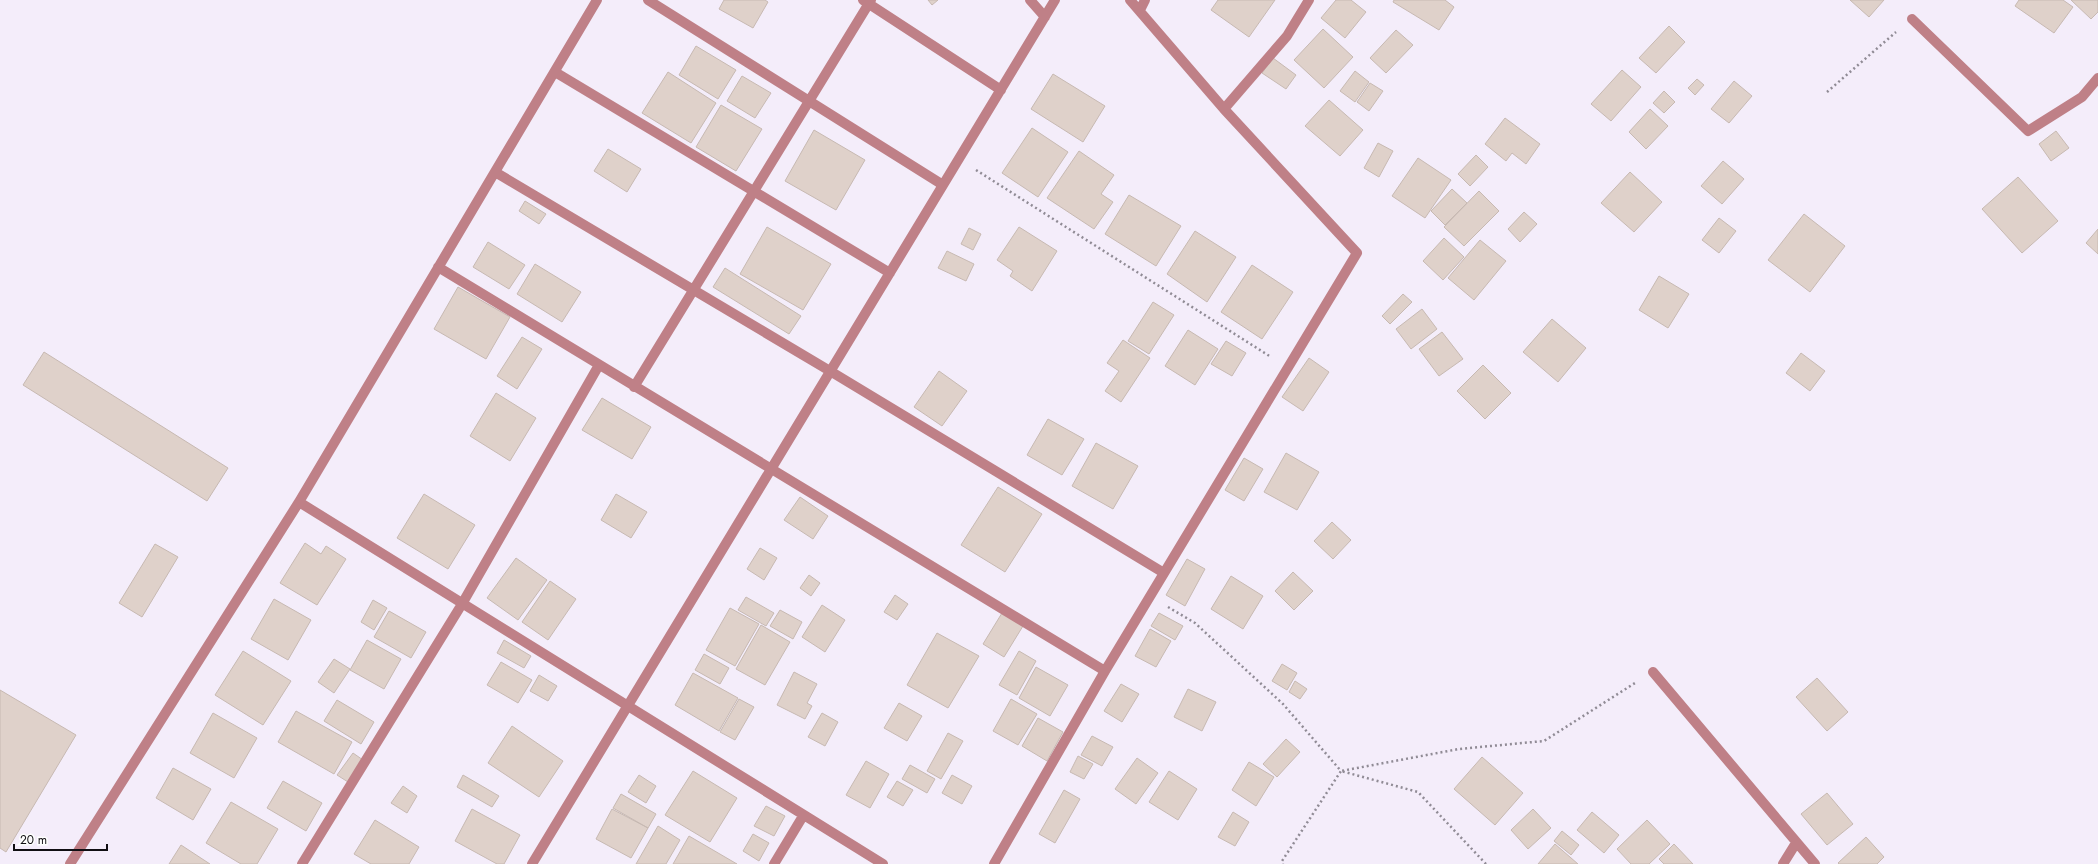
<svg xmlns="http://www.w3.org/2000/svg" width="2098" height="864" font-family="Jost,sans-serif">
<rect width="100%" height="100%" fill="#f4edfa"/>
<path fill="#dfd1ca" stroke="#c7b9b2" d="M724 0H765L768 2 753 28 719 9Z
M928 0H938L932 5Z
M1218 0H1275L1249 37 1211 10Z
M1336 0H1351L1366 12 1345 38 1321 18Z
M1394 0H1445L1454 7 1439 30 1393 2Z
M1850 0H1884L1869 17Z
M2019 0H2063L2073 7 2054 33 2015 6Z
M2071 0H2098V12L2091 19Z
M1669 26 1685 42 1656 73 1639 58Z
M1323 29 1353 57 1324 88 1294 60Z
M1396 30 1413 45 1386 73 1370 58Z
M696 46 736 70 718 99 679 75Z
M1273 58 1296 75 1286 89 1262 73Z
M1622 70 1641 87 1611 121 1591 104Z
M1355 71 1369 82 1355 102 1340 91Z
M668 72 716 103 691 143 642 113Z
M1053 74 1105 106 1083 142 1031 109Z
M742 76 771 93 755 118 727 101Z
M1697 79 1704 85 1695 95 1688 88Z
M1734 81 1752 96 1729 123 1711 109Z
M1370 83 1383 91 1369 111 1357 102Z
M1664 91 1675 102 1664 113 1653 103Z
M1329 100 1363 130 1340 156 1305 126Z
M721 105 762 129 736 171 696 147Z
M1650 109 1668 126 1646 149 1629 132Z
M1505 118 1540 144 1526 164 1512 153 1506 161 1485 144Z
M1032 128 1068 152 1038 197 1002 173Z
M814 130 865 160 836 210 785 181Z
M2056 131 2069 148 2051 161 2039 144Z
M1378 143 1393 151 1379 177 1364 168Z
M608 149 641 169 627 192 594 171Z
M1079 151 1114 175 1101 194 1113 202 1094 229 1047 198Z
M1476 155 1488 167 1470 186 1458 174Z
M1418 158 1451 180 1425 218 1392 196Z
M1723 161 1744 179 1722 204 1701 186Z
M1630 172 1662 202 1634 232 1601 203Z
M2018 177 2058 221 2022 253 1982 209Z
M1452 189 1467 203 1445 225 1431 211Z
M1479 191 1499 211 1464 246 1444 227Z
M1129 195 1181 226 1156 266 1105 234Z
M525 201 546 214 539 224 519 211Z
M1524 212 1537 224 1520 242 1508 229Z
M1804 214 1845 246 1810 292 1768 260Z
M1719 218 1736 231 1719 253 1702 240Z
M767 227 831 264 803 310 740 274Z
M1019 227 1057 251 1032 291 1010 276 1013 271 997 260Z
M969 228 981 234 973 250 961 244Z
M2098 229V254L2086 243Z
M1195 231 1236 257 1207 302 1167 274Z
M1444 238 1464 257 1443 280 1423 261Z
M1480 240 1506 261 1474 300 1448 278Z
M488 242 525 265 509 289 473 267Z
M947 251 974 264 966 281 938 268Z
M535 264 581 292 562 322 517 294Z
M1252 265 1293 292 1262 339 1221 312Z
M725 268 801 316 789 334 713 287Z
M1659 276 1689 294 1668 328 1639 310Z
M458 287 510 317 486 359 434 329Z
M1403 294 1412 302 1390 324 1382 316Z
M1153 302 1174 315 1149 354 1128 341Z
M1422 309 1437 329 1411 349 1396 329Z
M1552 319 1586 348 1558 382 1523 352Z
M1188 330 1218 349 1195 385 1165 366Z
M1442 332 1463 359 1439 376 1419 349Z
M522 337 542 349 517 389 497 376Z
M1123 340 1150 358 1121 402 1105 391 1119 371 1107 363Z
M1226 341 1246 353 1232 376 1211 364Z
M44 352 228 468 207 501 23 385Z
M1801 353 1825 371 1810 391 1786 373Z
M1309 358 1329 372 1303 411 1282 397Z
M1483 365 1511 393 1485 419 1457 391Z
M939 371 967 391 942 426 914 407Z
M496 393 536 418 510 461 470 436Z
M602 398 651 427 632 459 582 430Z
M1048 419 1084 439 1062 475 1027 455Z
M1096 443 1138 466 1113 509 1072 486Z
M1286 453 1319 472 1297 510 1264 492Z
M1244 458 1263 469 1244 501 1225 490Z
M998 487 1042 514 1005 572 961 545Z
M424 494 475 525 448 569 397 538Z
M616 494 647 512 631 538 601 520Z
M800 497 828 516 813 539 784 520Z
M1332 522 1351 540 1333 559 1314 541Z
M305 543 321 554 326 546 346 559 317 605 280 583Z
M155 544 178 557 142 617 119 603Z
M760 548 777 558 764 580 747 569Z
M516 558 547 580 518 620 487 598Z
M1187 559 1205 569 1185 606 1166 595Z
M1293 572 1313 591 1294 610 1275 591Z
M809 575 820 583 811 596 800 588Z
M1231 576 1263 596 1243 629 1211 609Z
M550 581 576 599 548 640 522 622Z
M895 595 908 604 897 620 884 612Z
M746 597 774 613 766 626 738 610Z
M274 599 311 620 288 660 251 639Z
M373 600 387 608 374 630 361 622Z
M822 605 845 620 825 652 802 637Z
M730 608 759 624 735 666 706 650Z
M780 610 802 622 793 639 770 626Z
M389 611 426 632 411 658 374 637Z
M1002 613 1023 626 1004 657 983 644Z
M1159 613 1183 626 1175 640 1151 626Z
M761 625 790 642 765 685 736 669Z
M1150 629 1171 641 1156 667 1135 656Z
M937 633 979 656 948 708 907 685Z
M367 640 401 659 384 689 350 670Z
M504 640 531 656 524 668 497 653Z
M243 651 291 681 263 725 215 695Z
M1019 651 1036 661 1017 695 999 685Z
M704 654 729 668 720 684 695 670Z
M334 659 350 669 334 693 318 682Z
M501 662 532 680 518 703 487 685Z
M1282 664 1297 673 1287 690 1272 681Z
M1036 667 1068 685 1050 716 1019 698Z
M794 672 817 684 807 703 812 706 805 719 777 705Z
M693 673 738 698 719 731 675 705Z
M539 675 557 686 548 701 530 691Z
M1817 678 1848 712 1827 731 1796 697Z
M1295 681 1307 689 1300 699 1289 692Z
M1121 684 1139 694 1122 722 1104 711Z
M1188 689 1216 702 1202 731 1174 717Z
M0 690 76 735 6 852 0 848Z
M739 699 754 707 735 740 720 732Z
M1011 699 1037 714 1018 745 993 731Z
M337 700 374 722 361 744 324 721Z
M899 703 922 716 907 741 884 728Z
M296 711 352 742 334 774 278 742Z
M213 713 257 738 234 778 190 753Z
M822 713 838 722 825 746 808 737Z
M1038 718 1063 732 1047 761 1022 746Z
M512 726 563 761 539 797 488 763Z
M948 733 963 741 941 779 927 771Z
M1092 736 1113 747 1102 766 1081 755Z
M1286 739 1300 752 1277 777 1263 764Z
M353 753 363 760 348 782 337 775Z
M1078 756 1093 764 1084 779 1070 772Z
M1482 757 1523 793 1495 825 1454 789Z
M1137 758 1158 773 1136 804 1115 789Z
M866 761 889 774 870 808 846 795Z
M1249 762 1274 777 1256 806 1232 790Z
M910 765 935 779 927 793 902 779Z
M173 768 211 789 193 820 156 798Z
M693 771 737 798 710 842 665 815Z
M1169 771 1197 789 1178 820 1149 802Z
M463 775 499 796 492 807 457 787Z
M639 775 656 786 646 803 628 792Z
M952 775 972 786 962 804 942 793Z
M283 781 322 803 306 831 267 808Z
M897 781 913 790 903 806 887 797Z
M403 786 417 796 407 813 391 803Z
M1064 790 1080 799 1055 843 1039 834Z
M1827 793 1853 824 1827 845 1801 814Z
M621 794 656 814 648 828 613 808Z
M231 802 278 829 257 864H241L206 843Z
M766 806 785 816 774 836 754 826Z
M472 809 520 835 504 864H497L455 841Z
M612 809 648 828 631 858 596 839Z
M1533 809 1551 828 1528 849 1511 830Z
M1233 812 1249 822 1235 846 1218 837Z
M1592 812 1619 835 1604 853 1577 830Z
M375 820 419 847 409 864H371L354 854Z
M1647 820 1670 844 1649 864H1631L1617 849Z
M658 826 680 840 666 864H636Z
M1562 831 1579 845 1571 855 1554 841Z
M753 834 769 843 759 861 743 851Z
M689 836 737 864H673Z
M1866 837 1884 857 1877 864H1839L1838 863Z
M1555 844 1578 864H1538Z
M1674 844 1693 864H1664L1659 859Z
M181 845 210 864H169Z"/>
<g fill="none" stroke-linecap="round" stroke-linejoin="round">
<path stroke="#908b95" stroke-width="2.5" stroke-dasharray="2 3" stroke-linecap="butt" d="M1827 92 1896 32
M976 170 1271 357
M1168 607 1195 623 1283 704 1341 771 1282 861 1283 864
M1486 864 1418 792 1341 771 1459 749 1544 741 1635 683"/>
<path stroke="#bf8087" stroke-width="10" d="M648 0 943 185
M863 0 1001 90
M1030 0 1045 17
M1140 10 1145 0
M1912 19 2028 131 2082 97 2098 78
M555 72 890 273
M1224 109 1287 36 1309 0
M495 172 830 371 1164 573
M438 267 1105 671
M634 387 871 0
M299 502 883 864
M1653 672 1815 864
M70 864 299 502 597 0
M302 864 462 604 599 365
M532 864 1055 0
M774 864 803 816
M994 864 1105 671 1357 253 1224 109 1130 0
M1783 864 1796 843"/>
</g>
<path d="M14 844v6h93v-6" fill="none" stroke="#100e12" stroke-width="2"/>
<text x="20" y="844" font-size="12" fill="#100e12" stroke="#fdfefd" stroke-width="3" paint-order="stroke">20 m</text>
</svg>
